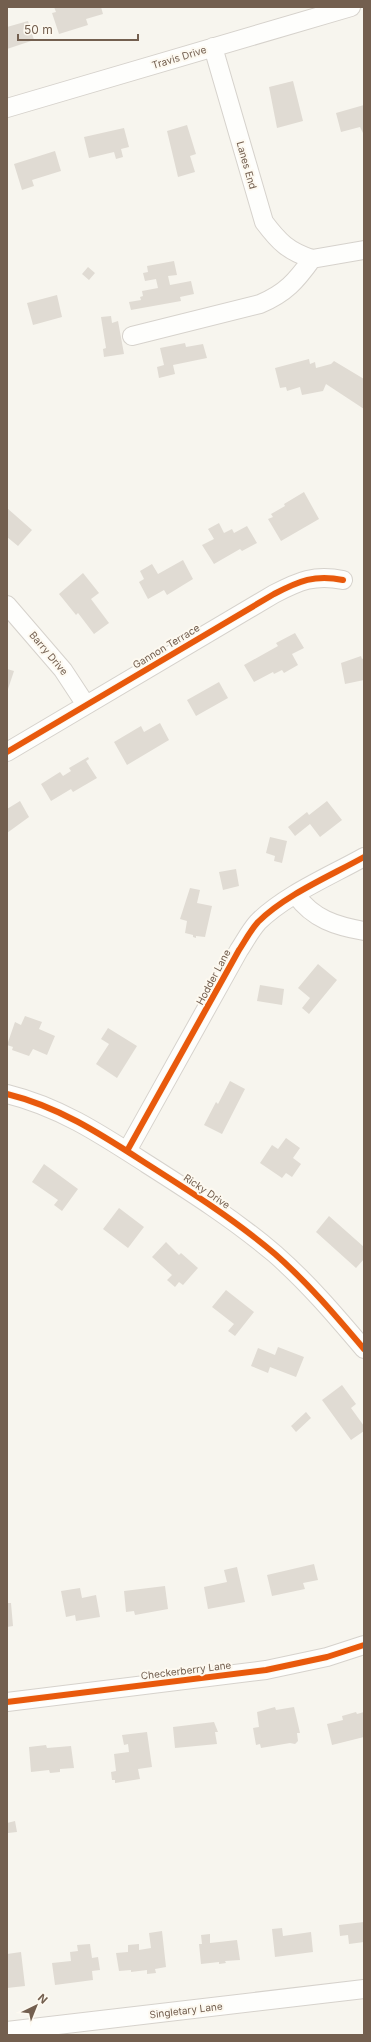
<svg xmlns="http://www.w3.org/2000/svg" width="371" height="2042" font-family="Inter,sans-serif">
<rect width="100%" height="100%" fill="#f7f5ee"/>
<path fill="#e0dbd3" d="M54 7H101L103 14 86 19 88 25 59 34 52 13 56 12Z
M28 21 34 40 7 49V27Z
M293 81 303 121 277 128 269 87Z
M364 105V135L360 127 341 132 336 113Z
M187 125 196 154 190 156 195 172 178 177 167 131Z
M124 128 129 147 121 149 123 157 116 159 114 152 89 158 84 137Z
M55 151 61 171 32 180 34 186 22 190 14 164Z
M174 261 177 275 168 276 170 285 191 281 194 294 180 297 181 301 131 310 129 302 141 300 140 297 143 296 142 291 158 288 156 279 145 281 143 273 148 272 147 266Z
M88 267 95 273 89 280 82 274Z
M57 295 62 317 33 325 27 303Z
M111 316 112 323 118 321 124 354 104 357 103 349 106 348 101 317Z
M185 343 186 347 203 344 207 358 173 365 175 374 159 378 157 367 164 365 160 348Z
M309 359 310 364 315 362 316 368 331 364 334 361 364 379V409L326 384 323 391 302 395 300 387 287 391 286 387 280 388 275 368Z
M304 492 319 519 281 541 268 519 273 517 271 514 285 506 284 504Z
M7 508 32 530 18 546 7 537Z
M219 523 224 533 232 529 234 533 247 526 257 543 242 551 240 549 214 564 202 545 214 539 208 529Z
M183 560 193 579 167 595 164 590 148 599 139 582 144 579 140 571 152 564 158 574Z
M83 573 99 593 91 599 109 623 94 634 78 613 76 615 59 594Z
M295 633 304 648 292 654 298 665 284 673 282 670 274 674 273 672 254 682 244 665 278 646 276 643Z
M361 656 362 659 364 658V680L345 684 341 663Z
M7 669 14 671 7 692Z
M219 682 228 698 196 716 187 700Z
M160 723 169 740 127 765 114 742 141 726 144 732Z
M88 757 89 759 86 761 97 778 73 792 71 789 51 801 41 784 60 772 63 776 71 771 69 768Z
M20 801 29 817 7 833V809Z
M327 801 342 820 320 837 310 824 295 836 288 827 307 812 309 815Z
M270 837 287 841 282 863 274 861 275 856 266 853Z
M236 869 239 886 223 890 219 872Z
M190 888 200 890 197 903 212 906 205 937 196 936V938L193 937V935L185 933 187 921 180 919Z
M318 964 337 980 309 1014 302 1008 310 998 298 988Z
M260 985 284 989 282 1005 257 1001Z
M25 1016 42 1022 39 1029 55 1036 47 1055 33 1049 29 1056 12 1050 13 1047 7 1045 15 1022 21 1025Z
M108 1028 137 1046 117 1078 96 1064 109 1044 101 1039Z
M230 1081 245 1089 222 1134 204 1125 216 1102 218 1104Z
M286 1138 300 1148 293 1158 301 1164 292 1177 286 1173 282 1178 260 1163 272 1145 278 1149Z
M44 1164 78 1189 62 1211 54 1205 58 1200 32 1182Z
M119 1208 144 1227 128 1248 103 1229Z
M329 1216 364 1247V1259L356 1268 316 1232Z
M166 1242 179 1255 181 1253 198 1268 183 1285 179 1282 175 1287 167 1280 172 1275 152 1257Z
M226 1290 254 1312 235 1336 228 1331 234 1324 212 1307Z
M278 1347 304 1357 296 1377 270 1367 268 1373 251 1366 258 1348 275 1355Z
M342 1385 356 1404 351 1408 364 1426V1431L351 1440 322 1400Z
M306 1412 311 1418 296 1432 291 1426Z
M314 1564 318 1580 303 1583 305 1589 272 1596 267 1575Z
M237 1567 245 1602 208 1609 204 1587 227 1582 224 1570Z
M165 1586 168 1609 135 1615 134 1611 126 1612 124 1591Z
M80 1588 82 1598 96 1595 100 1617 76 1621 75 1615 66 1617 61 1591Z
M7 1603H11L13 1626 7 1627Z
M275 1707 276 1710 294 1707 300 1733H297L298 1741 295 1744 290 1743 261 1748 260 1744 256 1745 253 1728 259 1727 257 1712Z
M356 1712 357 1714 364 1712V1737L332 1745 327 1724 343 1720 342 1716Z
M214 1722 218 1732H215L217 1744 175 1748 173 1727Z
M147 1732 152 1767 138 1769 140 1779 115 1783V1780H112L111 1772 116 1771 114 1754 129 1752 128 1744 124 1745 122 1735Z
M46 1745 47 1748 71 1746 74 1768 60 1769V1772L50 1773 49 1770 31 1772 29 1747Z
M15 1821 17 1832 8 1833 7 1823Z
M364 1922V1942L349 1944 348 1935 340 1936 339 1925Z
M282 1928 283 1936 311 1932 313 1952 275 1957 272 1929Z
M162 1931 166 1967 155 1969 156 1973 147 1974V1970L131 1972V1970L119 1971 116 1953 128 1952V1945L139 1944V1950L151 1948 149 1933Z
M210 1934V1943L237 1940 240 1960 225 1961 226 1963 219 1964V1962L201 1964 199 1944H202L201 1935Z
M90 1944 92 1958 98 1957 100 1970 92 1971 93 1980 55 1985 52 1963 71 1961 70 1952 78 1951 77 1945Z
M21 1952 25 1986 7 1988V1954Z"/>
<g fill="none" stroke-linecap="round" stroke-linejoin="round">
<defs>
<path id="minor" d="M213 47 264 222C279 242 288 251 312 259
M7 108 351 7
M132 336 260 304C286 293 296 281 312 259L364 250
M7 605 63 670 86 705
M7 752 274 594C299 581 315 574 343 580
M296 895C313 919 336 926 364 931
M7 1094C60 1107 102 1135 147 1164 191 1192 235 1220 275 1254 308 1283 336 1316 364 1349
M127 1151 239 950C245 941 250 931 258 922 285 895 330 876 364 857
M7 1702 266 1670 327 1657 364 1645
M7 2031 364 1989"/>
</defs>
<use href="#minor" stroke="#d6d2cc" stroke-width="20"/>
<use href="#minor" stroke="#fefefc" stroke-width="18"/>
<defs>
<path id="cycleway" d="M7 752 274 594C299 581 315 574 343 580
M7 1094C60 1107 102 1135 147 1164 191 1192 235 1220 275 1254 308 1283 336 1316 364 1349
M127 1151 239 950C245 941 250 931 258 922 285 895 330 876 364 857
M7 1702 266 1670 327 1657 364 1645"/>
</defs>
<use href="#cycleway" stroke="#fdf9f0" stroke-width="8"/>
<use href="#cycleway" stroke="#e8590c" stroke-width="6"/>
</g>
<g text-anchor="middle" stroke-width="4" stroke-linejoin="round" paint-order="stroke">
<g font-size="10" fill="#735f4f" stroke="#fdf9f0">
<text transform="translate(179 57) rotate(-17)" y="4">Travis Drive</text>
<text transform="translate(247 165) rotate(74)" y="4">Lanes End</text>
<text transform="translate(166 646) rotate(-31)" y="4">Gannon Terrace</text>
<text transform="translate(49 653) rotate(50)" y="4">Barry Drive</text>
<text transform="translate(213 977) rotate(-62)" y="4">Hodder Lane</text>
<text transform="translate(207 1191) rotate(34)" y="4">Ricky Drive</text>
<text transform="translate(186 1670) rotate(-7)" y="4">Checkerberry Lane</text>
<text transform="translate(186 2010) rotate(-7)" y="4">Singletary Lane</text>
</g>
</g>
<rect width="371" height="2042" fill="none" stroke="#735f4f" stroke-width="16"/>
<g transform="translate(36 2006) rotate(43)" stroke="#fdf9f0" stroke-width="3" paint-order="stroke">
<path d="M0-3L7 15L0 10L-7 15Z" fill="#735f4f"/>
<text y="-6" font-size="11" font-weight="bold" text-anchor="middle" fill="#735f4f">N</text>
</g>
<path d="M18 34v6h120v-6" fill="none" stroke="#735f4f" stroke-width="2"/>
<text x="24" y="34" font-size="12" fill="#735f4f" stroke="#fdf9f0" stroke-width="3" paint-order="stroke">50 m</text>
</svg>
